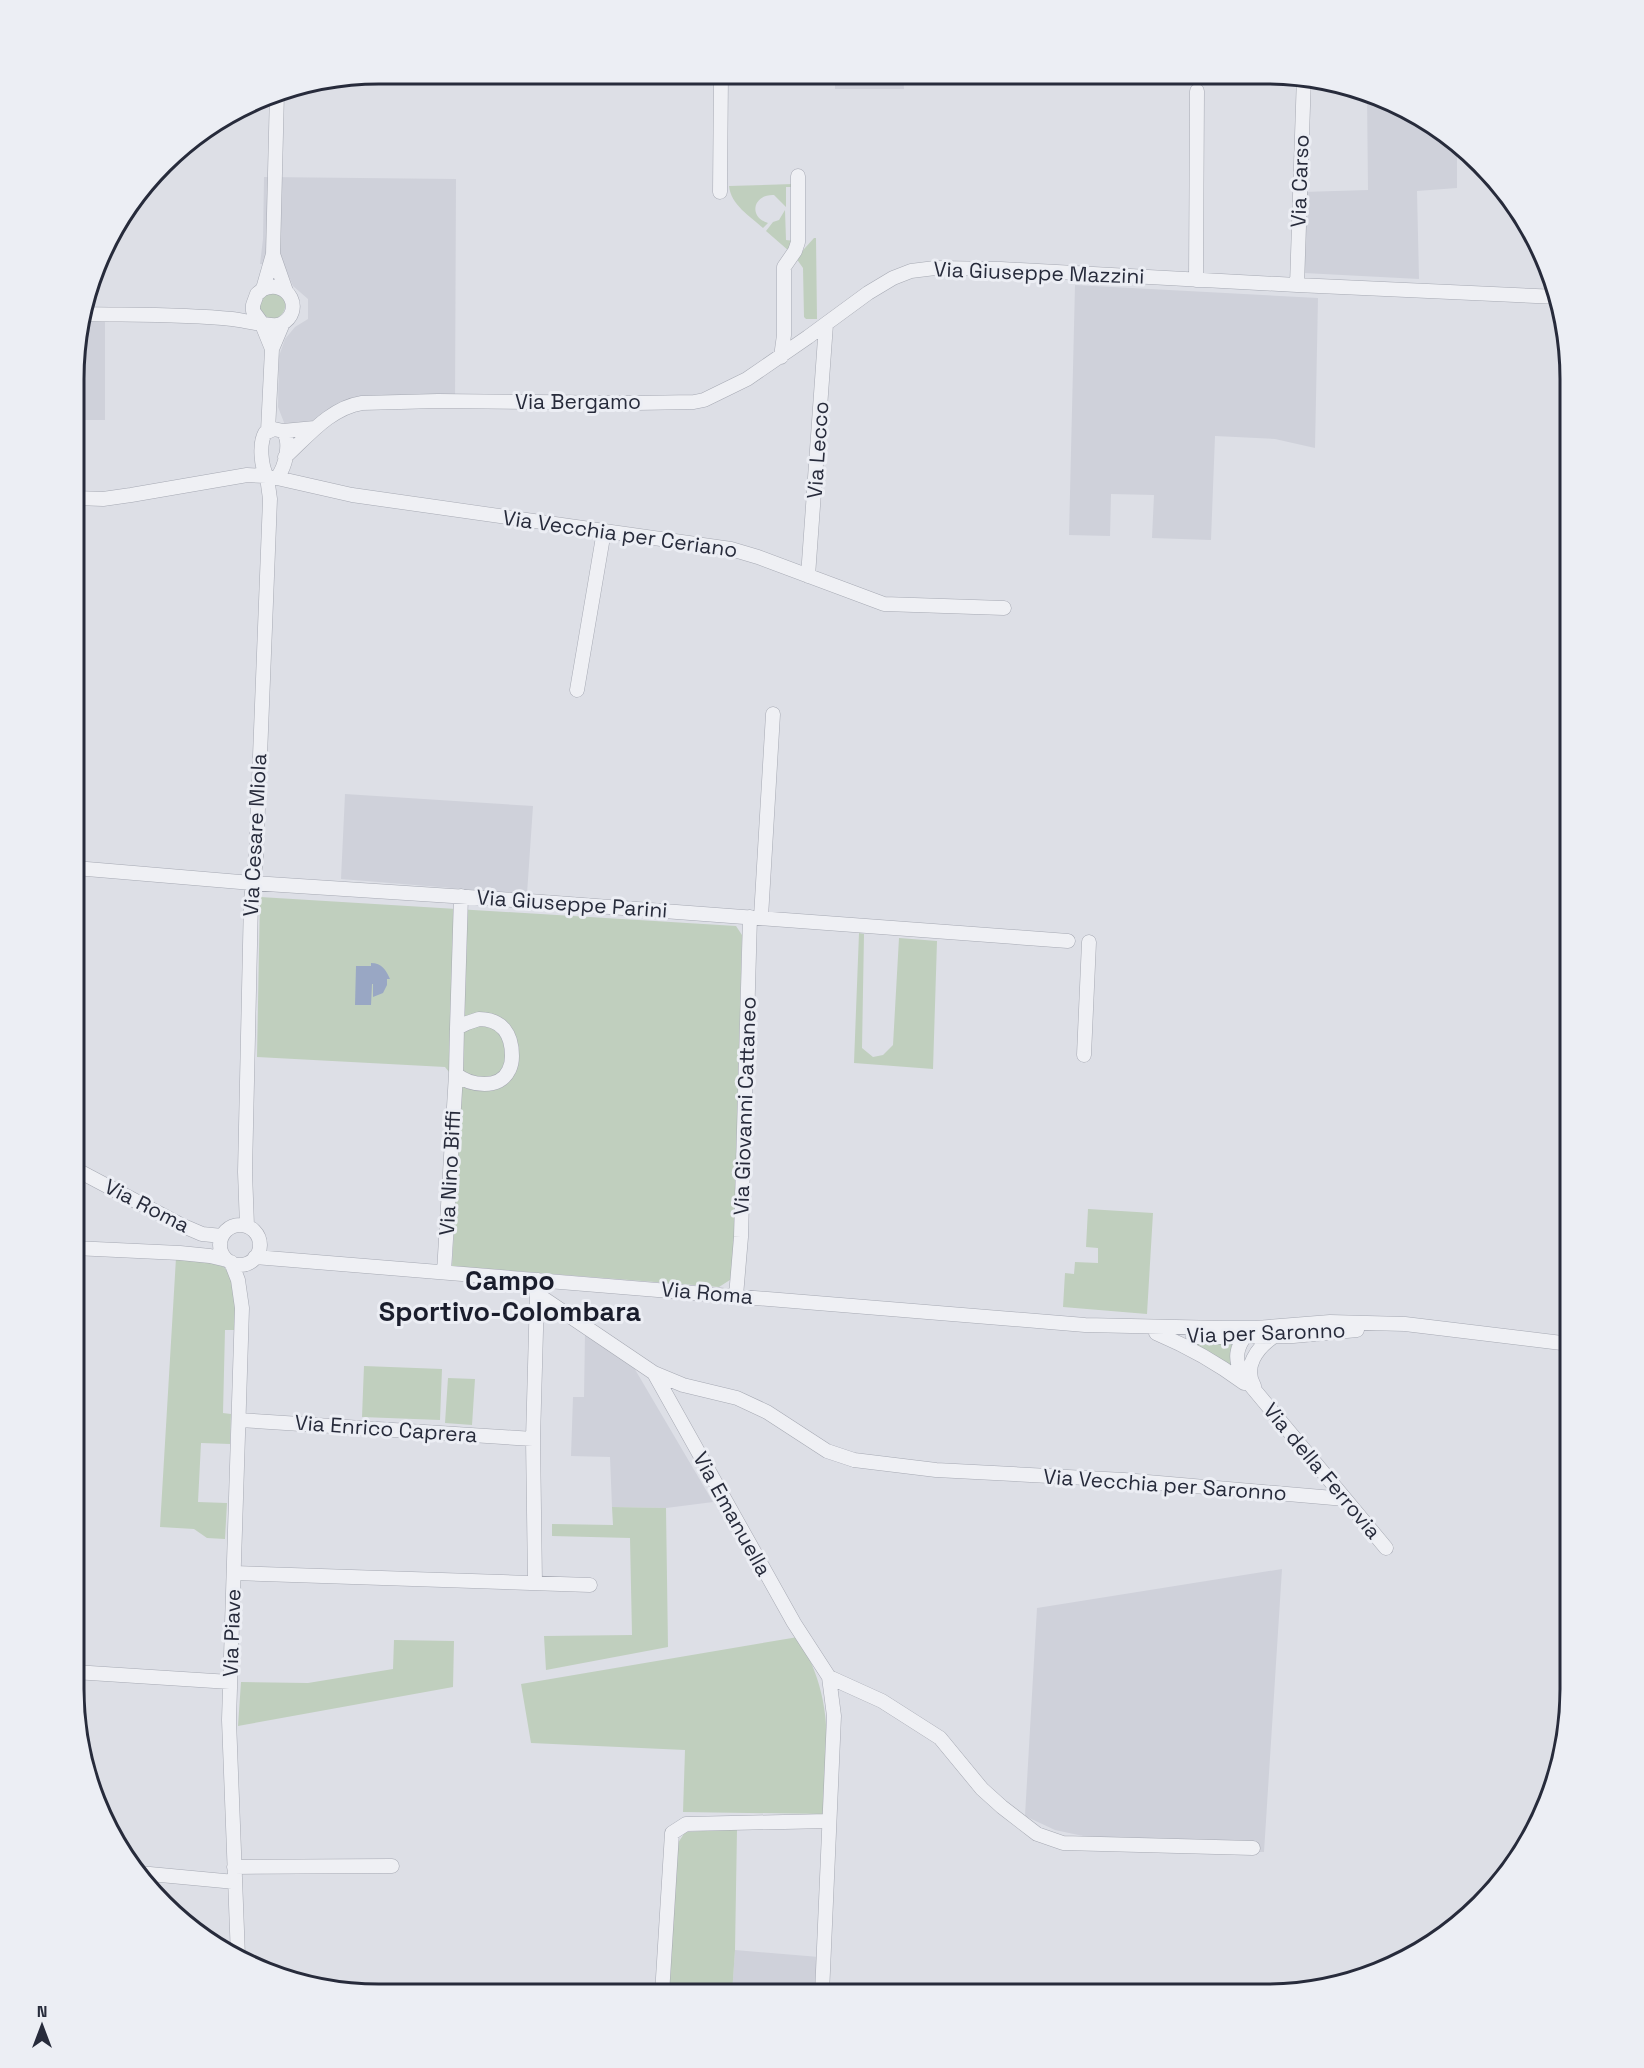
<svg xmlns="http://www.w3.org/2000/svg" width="1644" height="2068" font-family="'Space Grotesk',sans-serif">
<rect width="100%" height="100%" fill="#dddfe6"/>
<path fill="#cfd1da" d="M835 75H903L904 89H835Z
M1367 93 1381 97 1435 125 1457 144V188L1417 191 1419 279 1304 273 1303 192 1368 190Z
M264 177 456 179 455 406H372L346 412 320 429 285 425 278 407 279 356 285 339 295 327 308 319V299L293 286 284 265 260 264 263 239Z
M1075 285 1318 298 1315 448 1275 439 1215 436 1211 540 1152 538 1154 495 1111 494 1110 536 1069 535Z
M83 320H105V420H76V339Z
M345 794 533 806 527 894 341 879Z
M585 1333 633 1366 713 1502 666 1508 612 1507 610 1457 571 1456 573 1397H584Z
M1282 1569 1264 1852 1149 1850 1055 1830 1025 1816 1037 1608Z
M735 1950 819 1957 816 1994H732Z"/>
<path fill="#c0cfbe" d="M793 184V187H786V207L774 195C753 194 748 217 768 223L763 228C750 216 731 205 729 186Z
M785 210 786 240 794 241 789 251 766 231 773 222 779 220Z
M814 238H816L817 319H806L804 317 803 268 796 258Z
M268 291 285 297C290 324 260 326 258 301Z
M260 897 736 926 742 935 733 1278 719 1287 452 1266 462 1088 445 1067 257 1057Z
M859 933 864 934 862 1048 873 1057 883 1055 893 1045 899 938 937 941 933 1069 854 1063Z
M1088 1209 1153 1213 1147 1314 1063 1307 1065 1273 1074 1274 1075 1262 1098 1263V1248L1086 1247Z
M176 1258C187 1259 203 1258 214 1262 243 1272 236 1307 235 1330H225L223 1413 231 1414 230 1444 201 1443 198 1502 227 1503 225 1539 207 1538 194 1529 160 1527Z
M1194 1343 1234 1344 1235 1369 1194 1345Z
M364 1366 442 1369 440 1420 362 1417Z
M448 1378 475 1379 472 1425 445 1423Z
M612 1507 666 1508 668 1647 546 1670 544 1636 632 1635 630 1538 552 1536V1524L613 1525Z
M798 1637C835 1700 827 1745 824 1814L683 1812 685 1750 531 1743 521 1684Z
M394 1640 454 1641 453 1687 238 1726 241 1682 308 1683 393 1669Z
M737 1829 735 1950 732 1994H667L678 1843 685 1832Z"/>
<path fill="#99a7c4" d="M371 963C382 963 386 970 390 979H387V985L383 993 373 997V984H372L371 1005H355L356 966H371Z"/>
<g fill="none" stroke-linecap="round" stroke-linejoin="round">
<defs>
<path id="minor" d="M720 192 721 74
M273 254 286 291
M1196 280 1197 91
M1297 285 1304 76
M85 314C133 315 183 314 232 319 243 320 273 328 281 324 305 312 289 278 263 289
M272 349 261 322 253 311V305L257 294 263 289 273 254 277 92
M781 357 784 335V267L795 251 798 242V176
M268 431 272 349 283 323
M283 431C292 443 285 467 277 478L267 477C261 466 259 444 265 433L274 429 283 431 315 428
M285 457C308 436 330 408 362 403L438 401 636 403 694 402 704 400 747 379 808 337 868 293 893 278 911 271 935 268 1001 269 1297 285 1559 297
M277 478 352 495 731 549 758 557 884 604 1004 608
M76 498 103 499 131 495 247 475 266 476
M808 576 826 324
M577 690 604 531
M75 868 252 883 529 901 1068 941
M761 917 773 714
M479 1019C502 1019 512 1034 512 1056 512 1060 511 1066 509 1070 500 1090 470 1086 456 1074L457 1028 467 1023Z
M457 1028 461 896
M1084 1055 1089 942
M75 1169 181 1225 202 1234 222 1236
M220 1245a20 20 0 1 1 40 0a20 20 0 1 1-40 0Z
M247 1226 245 1172 251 900 256 859 270 499 267 477
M74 1248 180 1253 210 1256 227 1260
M255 1257 1085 1325 1222 1328H1256L1330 1322 1405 1324 1570 1344
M231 1262 238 1280 242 1308 229 1720 238 1957
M444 1272 456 1074
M538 1280 537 1294 654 1373 683 1385 737 1398 767 1412 827 1451 854 1460 936 1470 1124 1480 1345 1499
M736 1296 741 1237 750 917
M1156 1333C1189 1347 1216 1362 1244 1383
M1247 1333C1236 1348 1234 1358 1242 1375L1386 1548
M1193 1337 1293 1336 1357 1330
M654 1373 794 1623 829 1677 834 1716 822 1994
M1254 1386C1243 1367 1257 1348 1273 1337
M239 1420 533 1439
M234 1573 590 1585
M535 1583 533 1439 537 1294
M74 1672 230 1682
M829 1677 882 1701 940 1738 982 1789 1002 1807 1037 1834 1063 1843 1253 1848
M234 1867 392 1866
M139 1873 235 1882
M662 1994 672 1833 686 1824 828 1821"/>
</defs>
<use href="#minor" stroke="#a6a9b3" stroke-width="15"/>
<use href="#minor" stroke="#eff0f4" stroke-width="14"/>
</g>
<g text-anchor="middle" stroke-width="6" stroke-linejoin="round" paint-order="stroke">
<g font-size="21" fill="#272b3b" stroke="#eceef4">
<text transform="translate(1300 181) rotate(-88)" y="7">Via Carso</text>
<text transform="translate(1039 273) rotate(2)" y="7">Via Giuseppe Mazzini</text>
<text x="578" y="409">Via Bergamo</text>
<text transform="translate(818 450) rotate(-86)" y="7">Via Lecco</text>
<text transform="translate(620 534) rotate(8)" y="7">Via Vecchia per Ceriano</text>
<text transform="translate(255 835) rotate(-87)" y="7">Via Cesare Miola</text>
<text transform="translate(572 904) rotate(4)" y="7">Via Giuseppe Parini</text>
<text transform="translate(745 1106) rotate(-88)" y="7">Via Giovanni Cattaneo</text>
<text transform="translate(450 1173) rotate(-87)" y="7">Via Nino Biffi</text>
<text transform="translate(147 1206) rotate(27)" y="7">Via Roma</text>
<text transform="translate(707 1293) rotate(5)" y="7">Via Roma</text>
<text transform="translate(1266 1333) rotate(-2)" y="7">Via per Saronno</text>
<text transform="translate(386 1429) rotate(4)" y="7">Via Enrico Caprera</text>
<text transform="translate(1322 1471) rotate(50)" y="7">Via della Ferrovia</text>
<text transform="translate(1165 1485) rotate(4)" y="7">Via Vecchia per Saronno</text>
<text transform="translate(732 1514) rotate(61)" y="7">Via Emanuella</text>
<text transform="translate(232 1633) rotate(-88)" y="7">Via Piave</text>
</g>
<g font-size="27" font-weight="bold" fill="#1a1d2c" stroke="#eceef4">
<text x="510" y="1290">Campo<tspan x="510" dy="31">Sportivo-Colombara</tspan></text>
</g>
</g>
<path d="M0 0H1644V2068H0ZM379 84H1265A295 295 0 0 1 1560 379V1689A295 295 0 0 1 1265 1984H379A295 295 0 0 1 84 1689V379A295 295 0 0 1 379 84Z" fill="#eceef4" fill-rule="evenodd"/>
<path fill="none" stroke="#272b3b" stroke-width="3" d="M379 84H1265A295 295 0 0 1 1560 379V1689A295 295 0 0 1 1265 1984H379A295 295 0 0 1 84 1689V379A295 295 0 0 1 379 84Z"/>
<g transform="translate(42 2026)" stroke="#eceef4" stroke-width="4.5" paint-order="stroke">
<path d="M0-4.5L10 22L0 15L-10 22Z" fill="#272b3b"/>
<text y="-9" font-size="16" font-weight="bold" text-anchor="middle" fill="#272b3b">N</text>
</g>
</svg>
